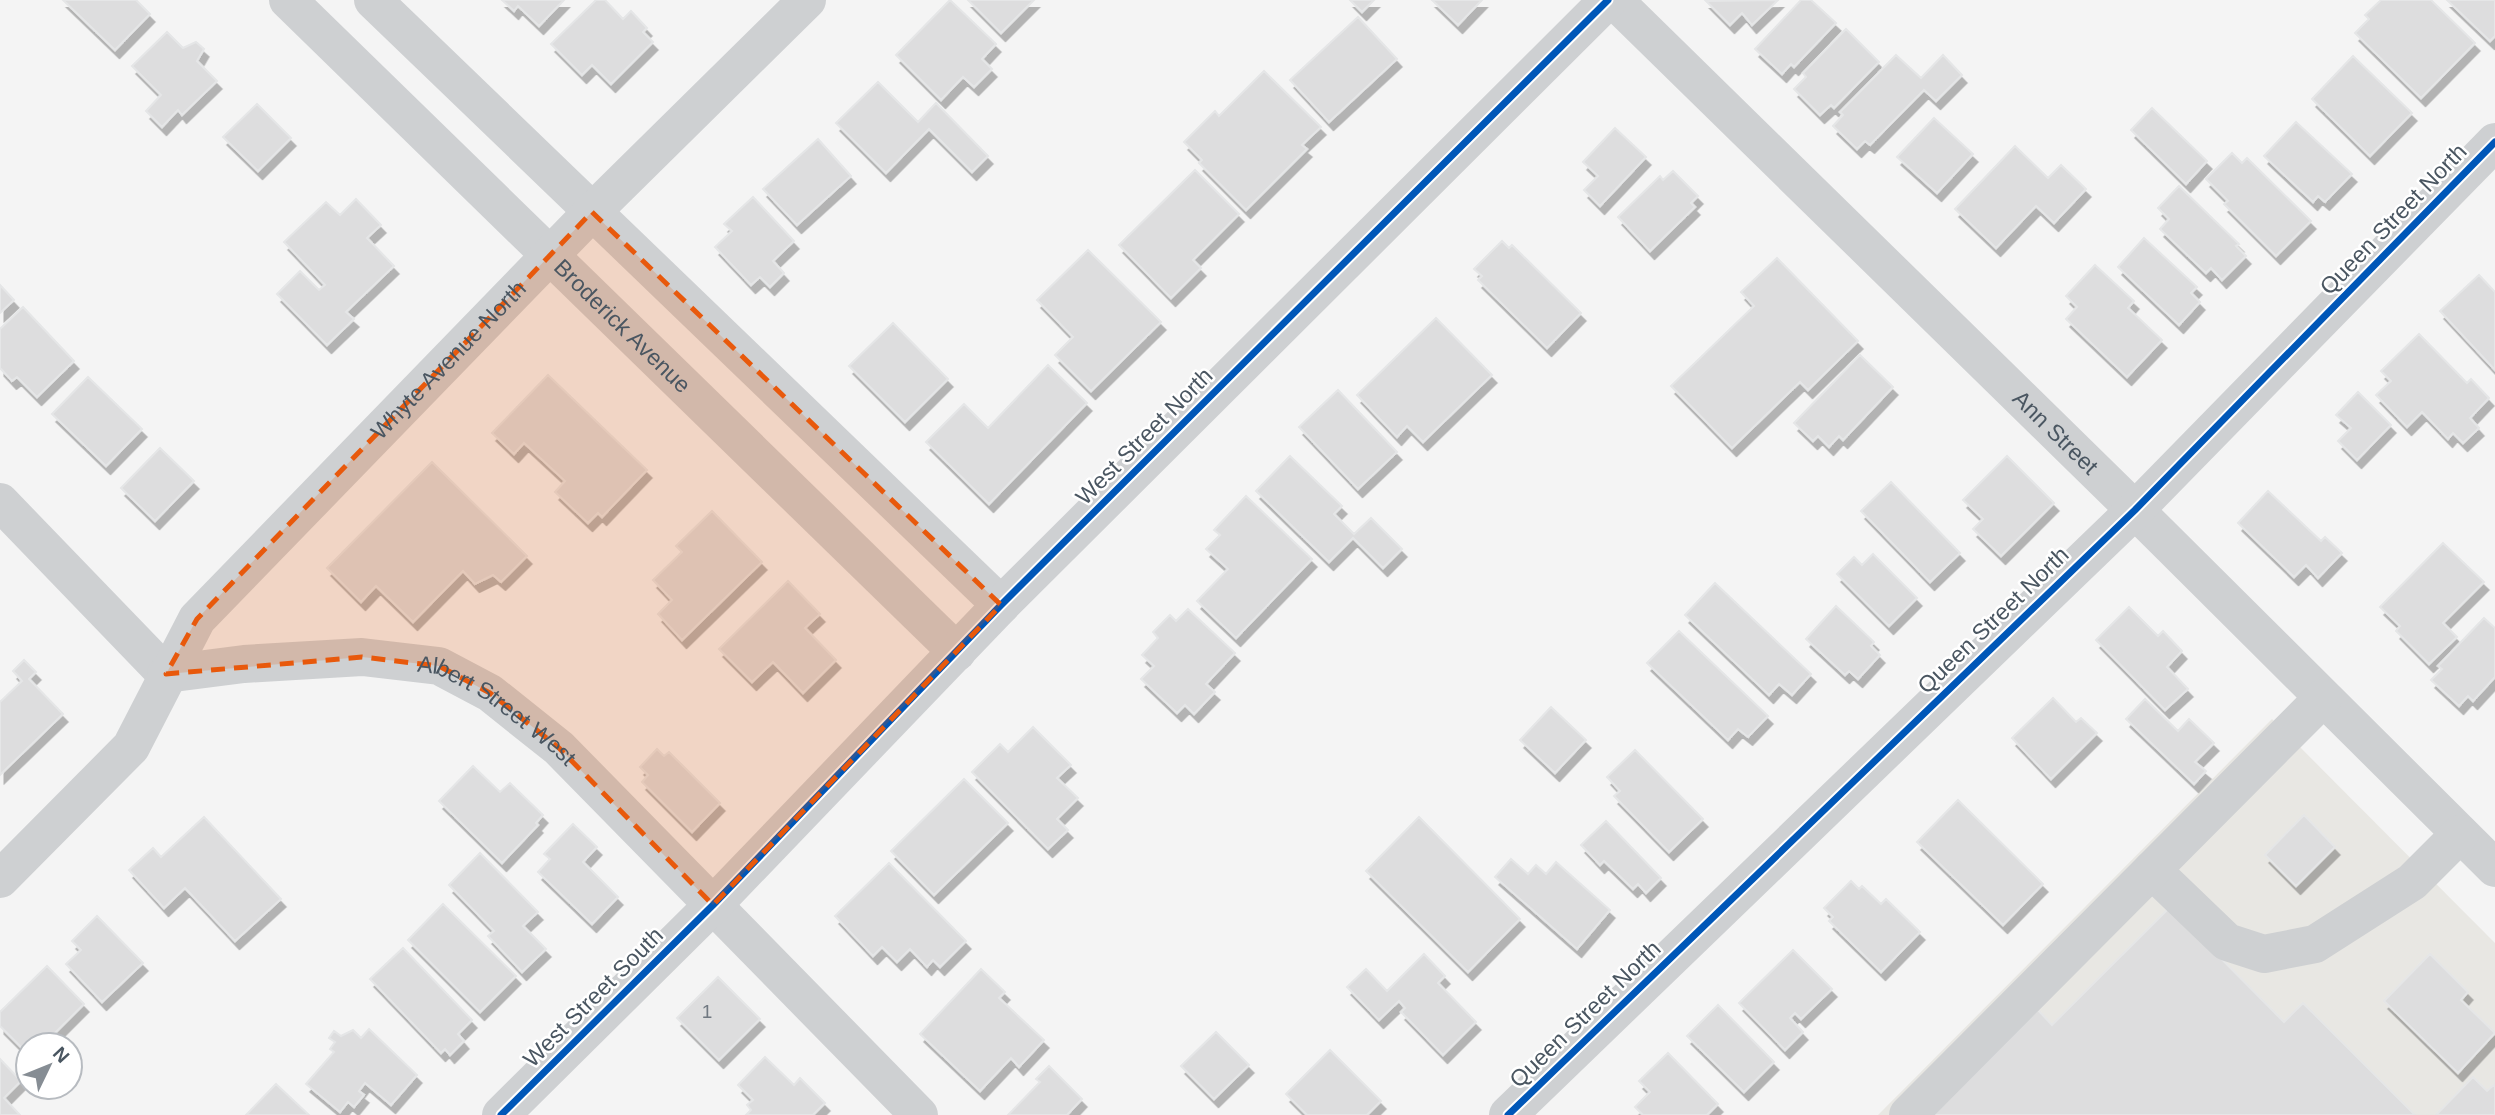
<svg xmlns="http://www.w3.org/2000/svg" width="2495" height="1115" font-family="Arial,sans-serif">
<defs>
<filter id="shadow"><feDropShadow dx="4.5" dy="8" stdDeviation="0" flood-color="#0004"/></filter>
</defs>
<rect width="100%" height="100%" fill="#f4f4f4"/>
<path fill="#e8e7e3" d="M2272 719 2495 943V1115H1878Z"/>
<path fill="#ddddde" stroke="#e5e6e7" stroke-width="2" filter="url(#shadow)" d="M63 0H136L150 14 115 50Z
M502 0H564L539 26 518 6 514 11Z
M596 0H605L623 19 631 11 647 28 643 32 653 42 611 84 592 65 582 75 551 44Z
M950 0 996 44 982 59 992 69 974 87 963 77 941 100 896 55Z
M968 0H1034L1001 33Z
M1350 0H1374L1362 12Z
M1432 0H1482L1458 25Z
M1778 0 1752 25 1742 13 1730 25 1706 1Z
M1801 0H1811L1836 23 1794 67 1791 64 1782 74 1755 49Z
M2381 0H2431L2475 43 2421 98 2355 33 2369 19 2365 15Z
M2447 0H2495V36L2490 41Z
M1358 17 1397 59 1329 122 1290 80Z
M1846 29 1879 62 1834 108 1831 105 1820 115 1794 89 1806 77 1803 73Z
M167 32 183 48 196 42 204 49 197 61 217 81 182 115 178 110 162 127 146 111 161 95 132 66Z
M1896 55 1921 78 1943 55 1962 75 1936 101 1924 90 1870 145 1865 141 1857 149 1833 126 1843 115 1840 112Z
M2353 56 2412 113 2370 156 2312 99Z
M1264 71 1321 127 1302 145 1307 149 1246 210 1199 163 1202 160 1184 142 1215 111 1219 116Z
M878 82 918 122 936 103 988 156 972 172 929 129 886 173 836 123Z
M257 104 291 138 258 171 223 137Z
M2152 108 2207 161 2186 184 2131 130Z
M1934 118 1973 154 1937 193 1897 157Z
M2296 122 2352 174 2325 202 2318 196 2313 202 2264 156Z
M1615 128 1646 157 1600 206 1584 190 1598 176 1583 162Z
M818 139 851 176 797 225 763 189Z
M2015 146 2048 178 2061 165 2086 189 2054 223 2036 206 1996 248 1955 209Z
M2232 153 2242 163 2247 158 2311 221 2276 256 2224 204 2228 201 2206 179Z
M1195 170 1239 214 1193 260 1201 268 1171 298 1119 245Z
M1673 171 1698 196 1691 203 1695 207 1650 251 1618 217 1660 176 1663 180Z
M2179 186 2239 244 2236 246 2246 256 2222 280 2211 268 2206 273 2160 229 2169 219 2158 208Z
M753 197 794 241 773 261 784 273 770 287 760 277 751 285 715 247 732 231 724 224Z
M356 199 381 225 367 238 394 266 346 312 354 319 327 345 277 294 300 271 319 290 325 285 284 242 326 202 340 215Z
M2144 238 2197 287 2191 293 2200 302 2179 325 2118 267Z
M1502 241 1509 248 1512 245 1581 313 1547 348 1478 280 1482 276 1474 269Z
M1088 250 1161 322 1091 391 1055 355 1073 337 1037 300Z
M1777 258 1858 341 1808 390 1800 382 1732 448 1671 386 1754 306 1741 292Z
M2095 265 2134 301 2128 308 2162 340 2127 377 2066 319 2077 307 2066 296Z
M2479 275 2495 292V370L2440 311Z
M0 285 14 300 0 313Z
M23 307 74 361 37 397 17 377 12 381 0 368V329Z
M1436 318 1492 375 1423 442 1407 426 1397 437 1357 395Z
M893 323 948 379 905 422 849 366Z
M2419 334 2467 383 2471 379 2489 398 2470 418 2479 428 2463 443 2453 433 2448 439 2422 412 2407 427 2376 395 2391 381 2381 371Z
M1860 355 1893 387 1843 440 1839 436 1829 447 1818 436 1813 441 1794 423Z
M1048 365 1087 403 989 504 926 442 964 404 988 428Z
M548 375 647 470 602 517 598 513 588 523 555 492 565 481 524 443 514 454 492 433Z
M88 377 142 429 106 466 52 414Z
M1338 390 1397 452 1358 489 1299 427Z
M2358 392 2391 425 2357 460 2338 441 2351 428 2336 415Z
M160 448 194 481 155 521 121 488Z
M1290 456 1342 506 1334 514 1354 534 1371 518 1402 549 1383 568 1353 538 1329 562 1256 491Z
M2007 456 2054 503 2001 556 1973 529 1983 519 1963 500Z
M432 462 527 556 501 582 493 575 475 584 463 571 413 622 376 586 361 602 327 568Z
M1891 482 1960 553 1930 582 1861 511Z
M2268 491 2321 541 2325 537 2342 553 2318 578 2306 565 2294 577 2238 523Z
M1246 496 1312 559 1236 638 1197 601 1228 569 1206 549 1220 535 1214 530Z
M712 511 762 562 682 640 658 614 672 600 653 580 682 552 676 546Z
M2443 543 2484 582 2443 623 2457 637 2429 664 2396 631 2400 626 2380 607Z
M1873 554 1917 598 1889 626 1837 574 1854 557 1862 565Z
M788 581 820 614 805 628 836 660 803 693 773 662 752 682 719 649Z
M1715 583 1811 674 1792 695 1779 684 1769 695 1685 615Z
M1836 606 1874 642 1871 646 1880 655 1858 679 1849 671 1845 675 1806 639Z
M2129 607 2158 636 2163 631 2182 651 2167 667 2188 689 2165 710 2096 640Z
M1188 609 1235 653 1206 684 1215 692 1194 714 1185 705 1177 713 1141 679 1154 666 1142 655 1158 638 1153 632 1170 615 1176 621Z
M2484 618 2495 628V677L2473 701 2468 696 2459 706 2431 680 2442 669 2438 666Z
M1679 631 1768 716 1748 737 1738 729 1728 740 1647 663Z
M24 660 36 672 29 679 63 714 0 775V702L22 681 13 671Z
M2053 698 2076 722 2081 718 2097 733 2051 779 2012 738Z
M2145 699 2178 731 2189 719 2214 743 2195 762 2206 771 2194 784 2126 719Z
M1551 707 1586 740 1555 773 1520 740Z
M1033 727 1071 765 1057 778 1078 798 1057 819 1068 830 1048 849 972 772 1000 744 1008 752Z
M657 749 664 756 669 752 720 803 692 832 642 782 648 775 640 767Z
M1635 750 1703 819 1669 852 1614 796 1620 791 1607 777Z
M473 766 500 792 510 783 543 815 536 823 538 825 502 863 439 801Z
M964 779 1008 823 934 895 891 851Z
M1958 800 2043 884 2003 925 1917 842Z
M2304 815 2335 847 2296 886 2265 855Z
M204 817 281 899 235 941 185 888 164 908 129 870 153 848 161 857Z
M1419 817 1520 919 1468 972 1366 871Z
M1606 821 1661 878 1646 893 1638 884 1633 889 1604 861 1600 865 1581 845Z
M573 824 597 847 583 862 618 897 592 924 538 872 550 859 544 854Z
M480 853 538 912 523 926 546 949 522 972 488 936 494 931 449 885Z
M1511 859 1528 874 1536 865 1546 874 1556 862 1610 910 1577 949 1495 877Z
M889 863 966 941 940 967 933 960 927 967 910 949 897 962 882 947 873 956 835 916Z
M1851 881 1859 889 1862 886 1881 904 1886 899 1920 932 1881 972 1829 921 1833 917 1824 908Z
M443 904 516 976 480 1012 408 940Z
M2170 907 2284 1022 2303 1003 2415 1115H1933L2038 1010 2052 1025Z
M97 916 143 963 102 1002 66 964 81 950 72 941Z
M403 948 472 1020 458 1034 464 1041 450 1055 445 1049 441 1053 370 979Z
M1793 950 1832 989 1801 1019 1795 1013 1790 1018 1803 1032 1785 1050 1739 1003Z
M1424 954 1445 976 1438 983 1476 1022 1443 1055 1401 1012 1405 1008 1399 1001 1379 1020 1347 987 1366 969 1387 991Z
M2430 954 2468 992 2461 1000 2495 1033 2458 1073 2384 1001Z
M47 966 84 1004 43 1045H28V1054L0 1026V1012Z
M981 969 1005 992 999 998 1044 1040 1019 1067 1011 1058 980 1091 920 1034Z
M718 977 760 1019 719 1060 677 1018Z
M1718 1005 1774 1062 1744 1092 1687 1036Z
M369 1029 417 1075 391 1105 365 1083 359 1091 364 1095 354 1107 348 1102 340 1112 306 1084 334 1052 330 1049 335 1042 329 1038 334 1031 341 1036 353 1030 361 1038Z
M1216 1032 1249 1065 1214 1099 1181 1066Z
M1330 1050 1381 1101 1367 1115H1307L1286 1094Z
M1668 1053 1718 1104 1707 1115H1643L1635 1107 1650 1092 1639 1081Z
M765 1057 794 1085 800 1078 825 1103 813 1115H746L751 1110 747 1105 753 1100 738 1085Z
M0 1059 21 1081 4 1098 20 1115H0Z
M1049 1066 1082 1099 1067 1115H1008L1040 1082 1036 1079Z
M2473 1077 2487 1091 2495 1084V1115H2436Z
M276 1084 309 1115H246Z"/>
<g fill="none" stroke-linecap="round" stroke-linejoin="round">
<g stroke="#ced0d2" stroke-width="38">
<path id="s1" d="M288 0 957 652"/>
<path d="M373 0 1001 605"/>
<path id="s2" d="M1614 0 2135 510 2495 868"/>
<path d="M0 502 166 674"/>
<path id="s3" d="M166 674 244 664 362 657 439 666 490 693 559 748 919 1115"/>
<path d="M2152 870 2227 942 2264 954 2315 944 2412 882 2460 834"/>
<path id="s4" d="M0 879 131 747 197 619 592 212 807 0"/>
<path d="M501 1115 713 905 1001 605 1608 0"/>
<path d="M1508 1115 2135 510 2495 142"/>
<path d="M1908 1115 2323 698"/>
</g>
<defs>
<path id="cycleway" d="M501 1115 713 905 1001 605 1608 0
M1508 1115 2135 510 2495 142"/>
</defs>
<use href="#cycleway" stroke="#fff" stroke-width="11"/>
<use href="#cycleway" stroke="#0057b8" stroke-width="7"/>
</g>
<path fill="#e8590c" fill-opacity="0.2" stroke="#e8590c" stroke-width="5" stroke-dasharray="14 9" stroke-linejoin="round" d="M592 212 1001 605 713 905 559 748 490 693 439 666 362 657 166 674 197 619Z"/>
<g text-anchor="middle" stroke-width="5" stroke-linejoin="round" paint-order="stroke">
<g font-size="19" fill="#707881">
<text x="707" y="1018">1</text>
</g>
<g font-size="23" fill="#4a5661" stroke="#fff">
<text transform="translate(2393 219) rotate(-46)" y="8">Queen Street North</text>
<text dy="8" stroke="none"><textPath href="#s1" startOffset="467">Broderick Avenue</textPath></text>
<text dy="8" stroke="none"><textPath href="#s4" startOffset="691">Whyte Avenue North</textPath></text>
<text dy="8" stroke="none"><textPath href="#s2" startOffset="618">Ann Street</textPath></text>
<text transform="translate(1144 436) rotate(-45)" y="8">West Street North</text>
<text transform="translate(1993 620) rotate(-44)" y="8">Queen Street North</text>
<text dy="8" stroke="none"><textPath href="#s3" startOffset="346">Albert Street West</textPath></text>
<text transform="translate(593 997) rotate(-45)" y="8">West Street South</text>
<text transform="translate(1585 1014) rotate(-44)" y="8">Queen Street North</text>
</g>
</g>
<g transform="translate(49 1066) rotate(47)"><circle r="33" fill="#ffffff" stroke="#b7bbc0" stroke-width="2"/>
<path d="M0-5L12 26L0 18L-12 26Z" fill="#868d94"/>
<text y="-10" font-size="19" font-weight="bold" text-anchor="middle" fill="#4a5661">N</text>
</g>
</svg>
